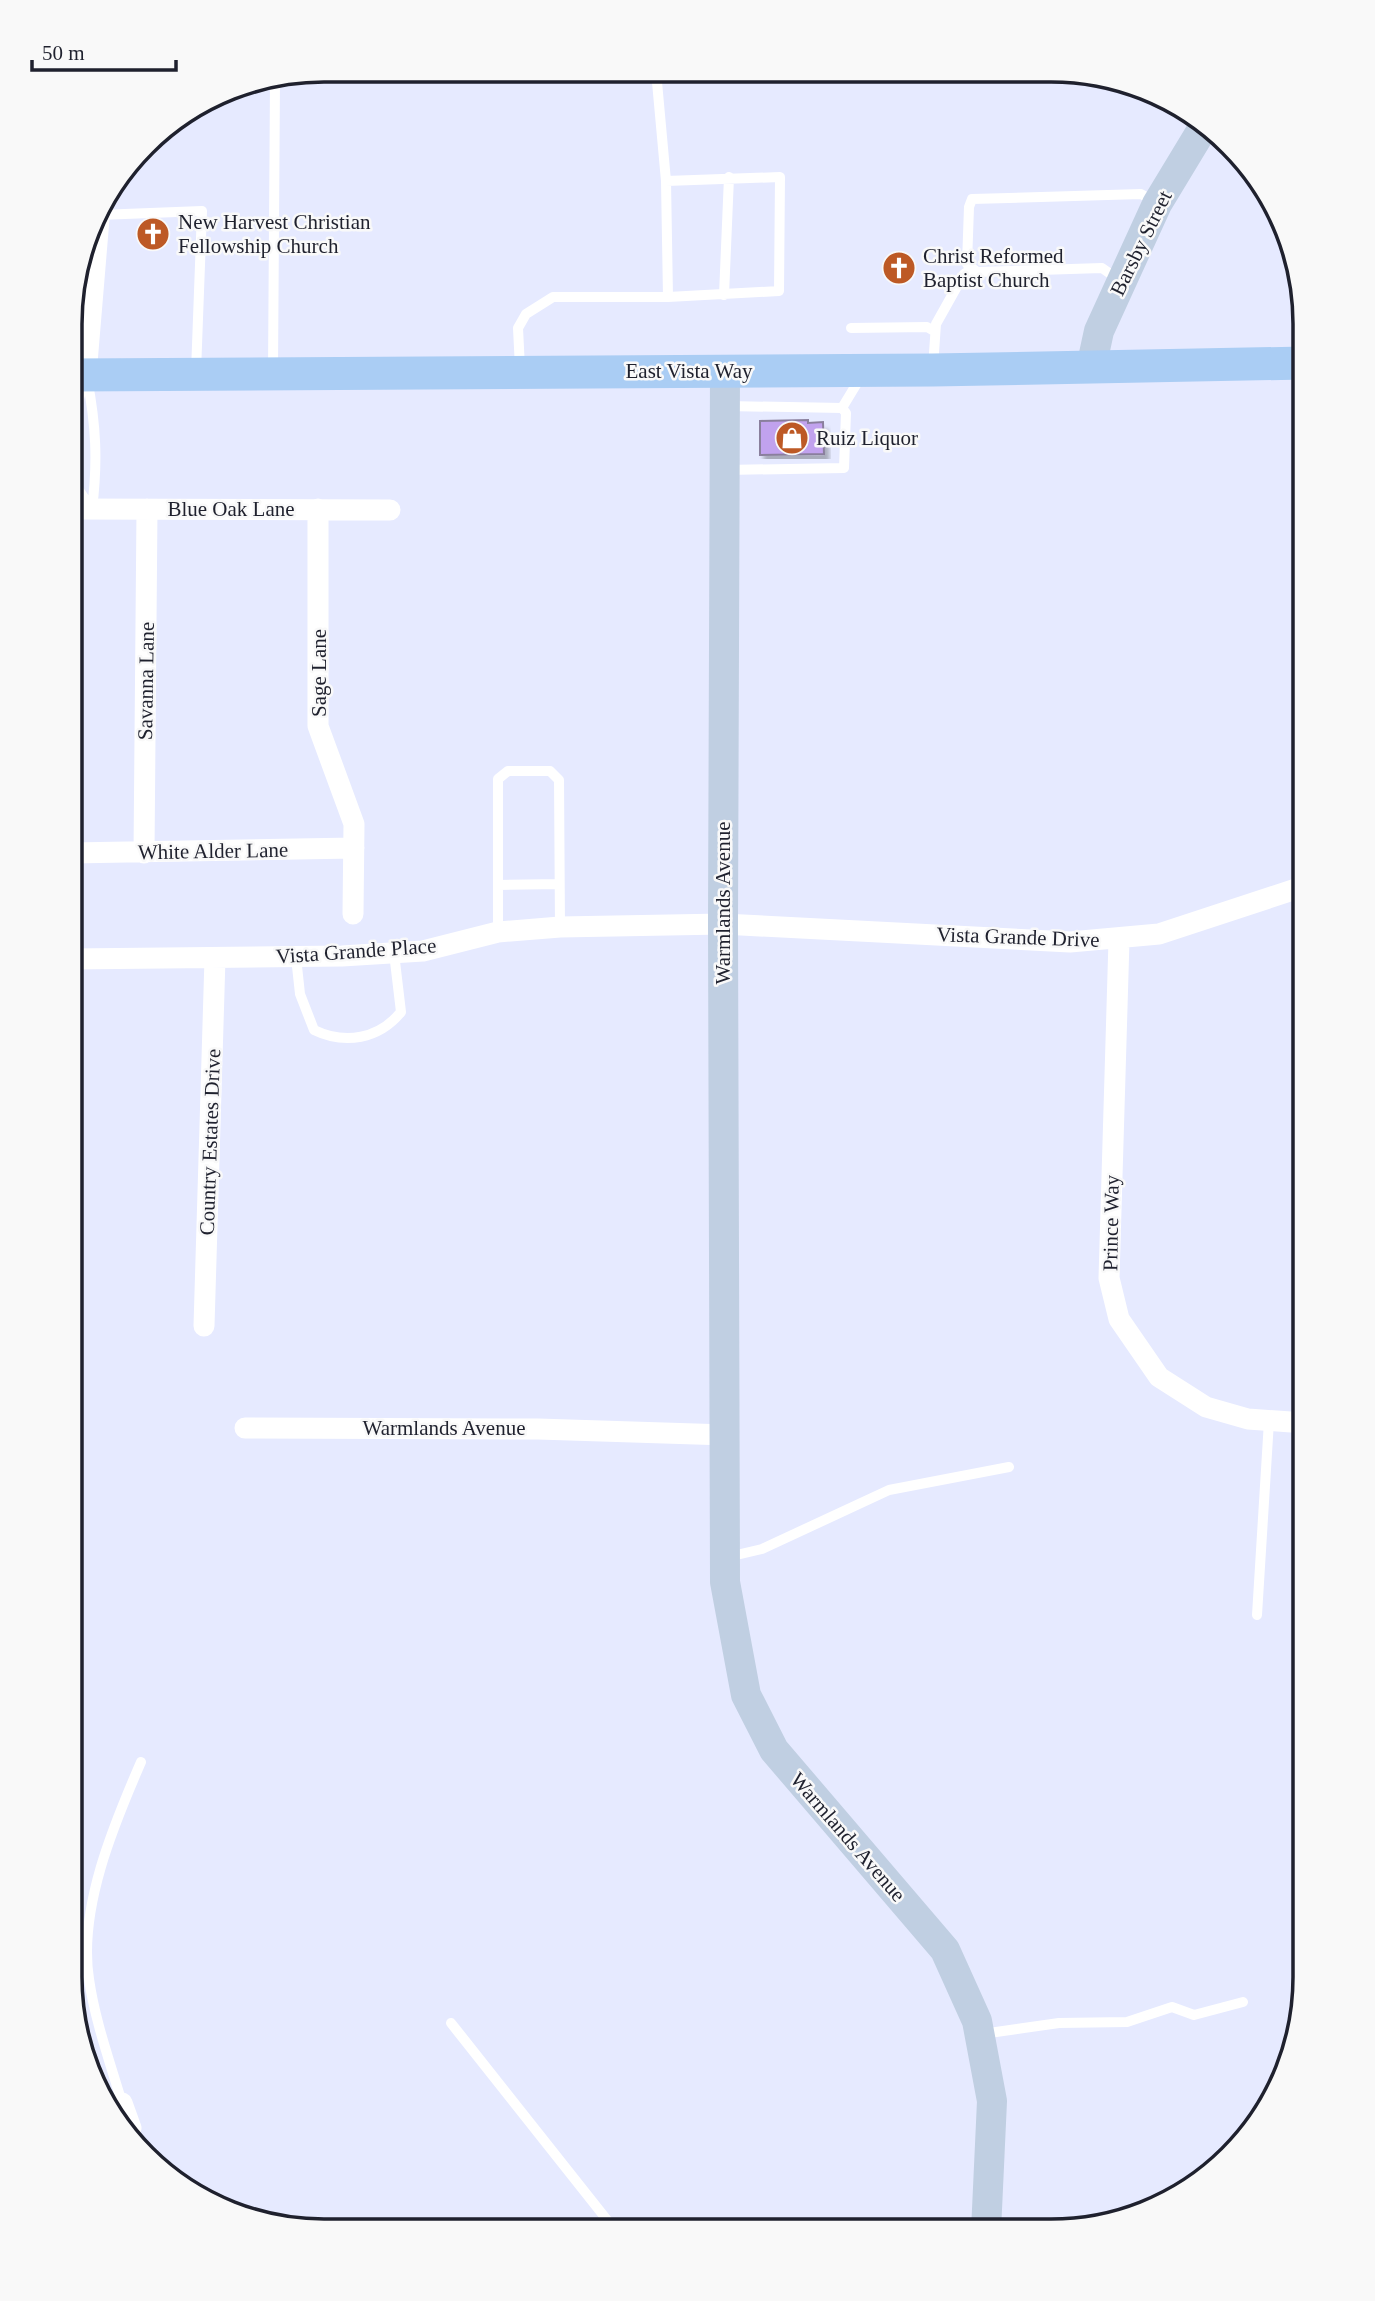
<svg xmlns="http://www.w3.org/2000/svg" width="1375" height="2301" font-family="Georgia,serif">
<defs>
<filter id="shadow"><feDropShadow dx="4.5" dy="8" stdDeviation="2" flood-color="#0004"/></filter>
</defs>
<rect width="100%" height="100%" fill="#e6eaff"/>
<path fill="#c1a2ee" stroke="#8a7f9d" stroke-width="2" filter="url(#shadow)" d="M808 420V423L823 422 824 454 760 455V421Z"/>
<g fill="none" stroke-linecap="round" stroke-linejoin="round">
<path stroke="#fff" stroke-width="10" d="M656 71 666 181 668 297
M99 215 202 211 196 372
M1119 280 1102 268 977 272 967 264 969 207 972 199 1141 194 1155 202
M724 295 729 177
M851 328 927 327 934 331
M933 367 936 324 964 274 971 269
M520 368 518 328 526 314 553 297H668L779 291 780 177 666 181
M273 370 275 80
M85 378 72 423 76 486 92 509
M87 378C96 425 98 461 92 509
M726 406 842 408
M842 408 862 375
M726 470 844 468 846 413 842 408
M498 885 559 884
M498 932V779L508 771H550L559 780 560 927
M296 957 300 994 314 1030C345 1045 379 1039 401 1012L394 953
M728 1557 762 1549 889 1490 1009 1467
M1257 1615 1269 1421
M451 2023 615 2230
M982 2034 1059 2023 1127 2022 1172 2007 1194 2015 1243 2002
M122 2103C110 2062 95 2021 89 1979 78 1909 114 1824 141 1762"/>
<path stroke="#fff" stroke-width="21" d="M86 375 100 207
M72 509 390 510
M318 509V726L354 824 353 914
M71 853 354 848
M144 853 147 509
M1119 940 1109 1278 1119 1319 1159 1377 1206 1407 1248 1419 1305 1423
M71 959 342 956 423 951 498 932 560 927 723 924 1070 942 1159 934 1305 886
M204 1326 215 958
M245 1428 538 1429 727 1435
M122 2103 131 2128"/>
<path stroke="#c0cfe2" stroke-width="30" d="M1091 368 1099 331 1157 204 1206 123
M725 371 723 924 725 1582 746 1695 774 1750 945 1950 977 2021 992 2101 986 2231"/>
<path stroke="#aacdf4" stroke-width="33" d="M72 375 933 370 1305 363"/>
</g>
<defs>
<symbol id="church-disc" viewBox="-11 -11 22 22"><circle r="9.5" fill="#bd5925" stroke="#f9f9f9"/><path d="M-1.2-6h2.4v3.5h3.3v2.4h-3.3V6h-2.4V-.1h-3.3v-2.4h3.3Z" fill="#fff"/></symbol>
<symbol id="shop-disc" viewBox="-11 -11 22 22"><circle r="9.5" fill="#bd5925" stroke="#f9f9f9"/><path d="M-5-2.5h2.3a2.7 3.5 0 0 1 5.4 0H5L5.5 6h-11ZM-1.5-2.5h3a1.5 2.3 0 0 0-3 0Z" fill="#fff"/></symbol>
</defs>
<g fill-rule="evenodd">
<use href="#church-disc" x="134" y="215" width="38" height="38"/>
<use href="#church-disc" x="880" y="249" width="38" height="38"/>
<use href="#shop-disc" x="773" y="419" width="38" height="38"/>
</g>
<g text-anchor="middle" stroke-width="5" stroke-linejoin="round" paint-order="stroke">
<g font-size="21" fill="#1f212e" stroke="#f9f9f9" text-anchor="start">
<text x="178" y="229">New Harvest Christian<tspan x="178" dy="24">Fellowship Church</tspan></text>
<text x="923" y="263">Christ Reformed<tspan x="923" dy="24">Baptist Church</tspan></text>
<text x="816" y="445">Ruiz Liquor</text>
</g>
<g font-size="21" fill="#1f212e" stroke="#f9f9f9">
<text transform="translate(1141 243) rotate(-64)" y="7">Barsby Street</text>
<text x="689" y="378">East Vista Way</text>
<text x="231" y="516">Blue Oak Lane</text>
<text transform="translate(319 673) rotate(-90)" y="7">Sage Lane</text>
<text transform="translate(146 681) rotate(-89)" y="7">Savanna Lane</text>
<text transform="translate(213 851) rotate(-1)" y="7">White Alder Lane</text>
<text transform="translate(723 903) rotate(-90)" y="7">Warmlands Avenue</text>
<text transform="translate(1018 937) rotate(2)" y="7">Vista Grande Drive</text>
<text transform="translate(356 951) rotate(-4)" y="7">Vista Grande Place</text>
<text transform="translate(210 1142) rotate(-88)" y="7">Country Estates Drive</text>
<text transform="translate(1111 1223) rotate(-89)" y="7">Prince Way</text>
<text x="444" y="1435">Warmlands Avenue</text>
<text transform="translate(848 1837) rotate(49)" y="7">Warmlands Avenue</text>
</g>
</g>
<path d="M0 0H1375V2301H0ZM324 82H1051A242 242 0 0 1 1293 324V1977A242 242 0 0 1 1051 2219H324A242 242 0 0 1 82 1977V324A242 242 0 0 1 324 82Z" fill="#f9f9f9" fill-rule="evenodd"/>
<path fill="none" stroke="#1f212e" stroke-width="3.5" d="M324 82H1051A242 242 0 0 1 1293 324V1977A242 242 0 0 1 1051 2219H324A242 242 0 0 1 82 1977V324A242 242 0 0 1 324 82Z"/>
<path d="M32 60v10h144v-10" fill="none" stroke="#1f212e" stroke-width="3.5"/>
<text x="42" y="60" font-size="21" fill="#1f212e" stroke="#f9f9f9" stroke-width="5" paint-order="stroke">50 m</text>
</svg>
